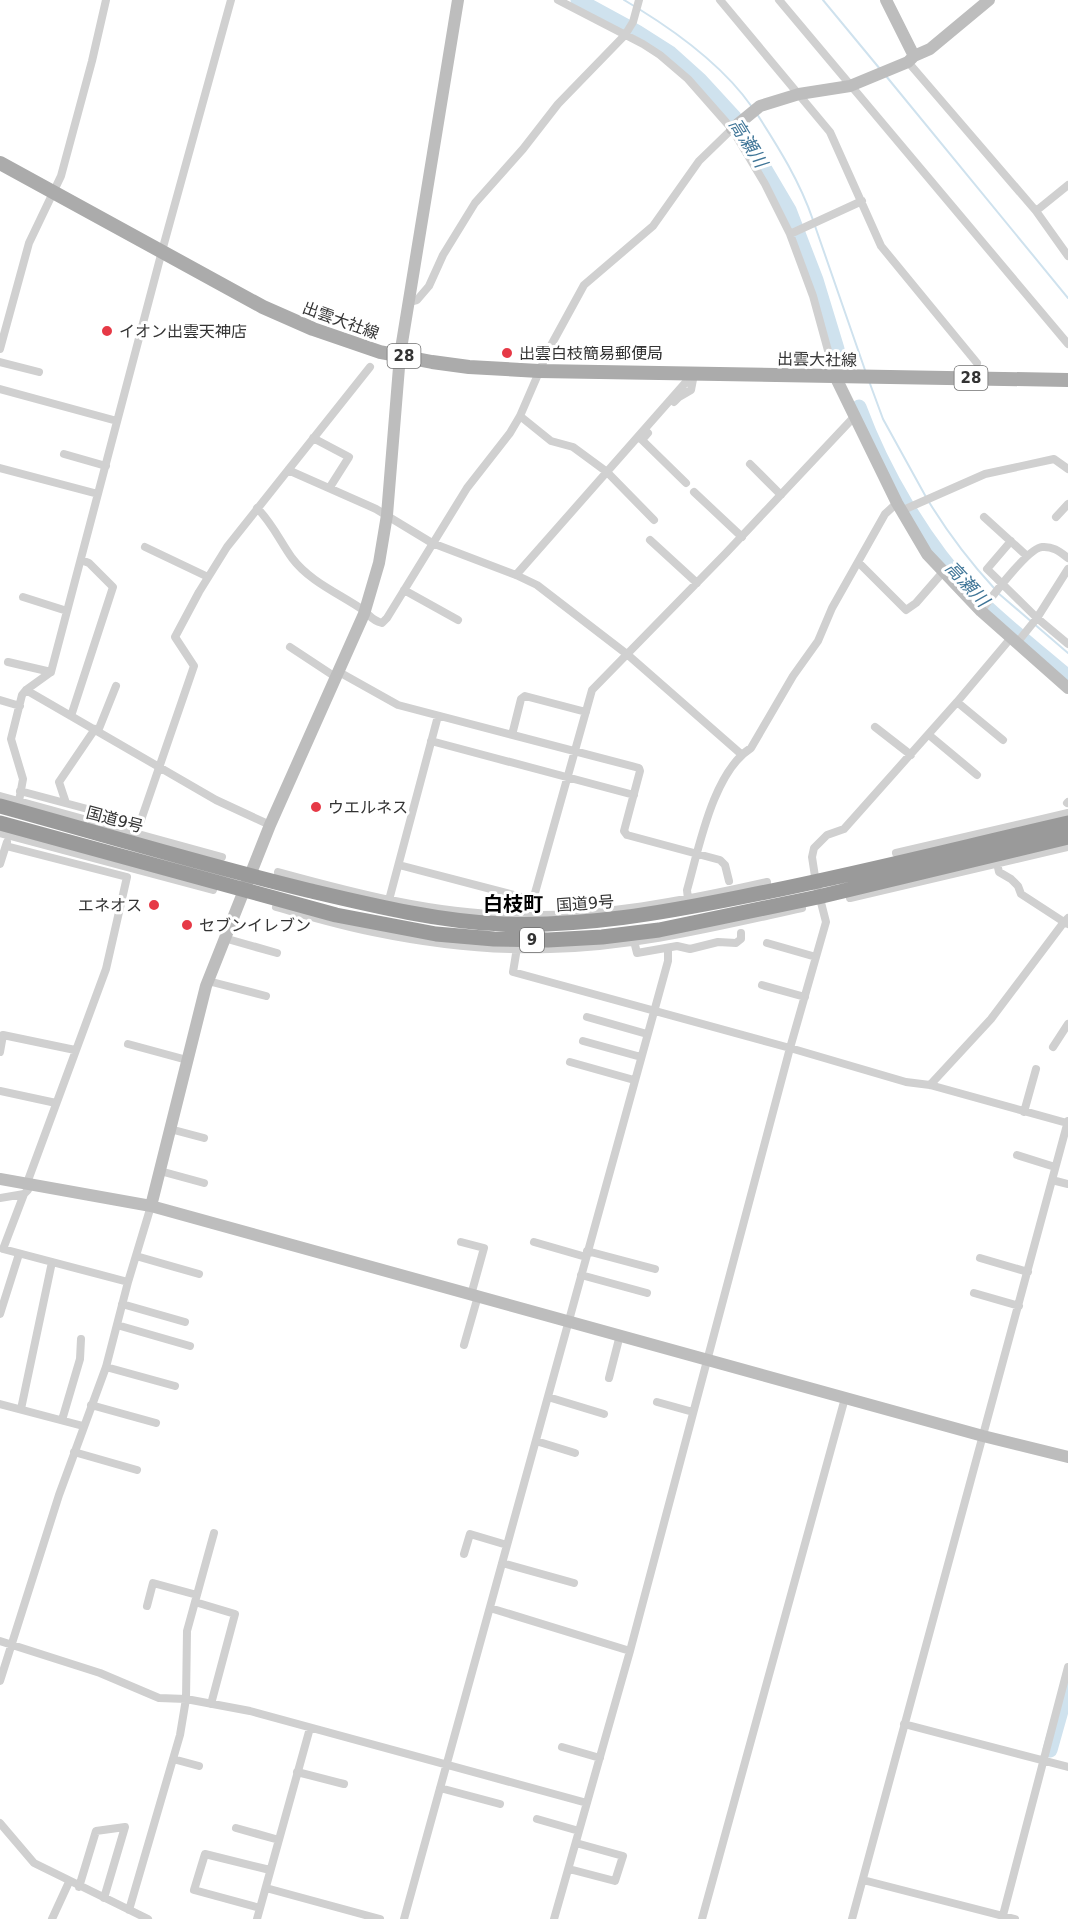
<svg xmlns="http://www.w3.org/2000/svg" width="1068" height="1919" font-family="'DejaVu Sans','Noto Sans JP',sans-serif">
<rect width="100%" height="100%" fill="#fff"/>
<g fill="none" stroke-linecap="round" stroke-linejoin="round">
<path stroke="#cfe2ee" stroke-width="2" d="M624 0 634 6
M823 0 880 69
M639 9C681 35 724 67 752 107
M886 76 1068 298
M757 114C779 148 800 182 813 220
M815 226 865 370
M869 381 883 419 926 497
M929 502C948 533 970 562 994 588
M998 593 1068 653"/>
<path stroke="#cfe2ee" stroke-width="15" d="M578 0 637 32 670 53 700 80 734 117 789 210 816 280 837 349
M859 407C883 472 924 542 972 593 1001 623 1036 649 1068 677
M1050 1750 1068 1686"/>
<path stroke="#d0d0d0" stroke-width="8" d="M558 0 643 44 660 55 688 79 732 129 765 184 790 234 813 296 835 376
M720 0 830 132 881 246 977 363
M779 0 1068 344
M908 62 1036 211 1068 256
M1036 211 1068 185
M790 234 862 201
M409 302 417 300 429 286 443 255 475 203 523 149 558 104 625 35 633 22 639 0
M0 349 29 243 61 176 92 61 106 0
M0 362 39 372
M0 389 117 421
M674 402 679 397 691 390 694 374
M520 416 551 441 573 447 607 472 654 520
M648 433 642 440 686 483
M313 438 349 457 330 487
M64 454 106 466
M750 464 781 495
M0 468 98 494
M288 470 376 509 432 543 516 575 537 585 628 655 741 754
M694 492 742 537
M257 508C272 523 280 541 292 558 310 582 340 594 363 610 371 616 371 620 382 623L387 618 467 488 510 433 520 416 549 349 584 285 653 226 699 161 732 129
M901 511 985 474 1054 459 1068 469
M984 517 1027 556
M1056 517 1068 504
M650 540 697 583
M1011 541 987 569 1037 618 1068 644
M145 547 208 577
M858 562 906 610 916 603 943 572
M516 575 694 373
M404 590 458 620
M23 597 67 611
M981 611C991 598 1028 548 1042 547 1053 546 1060 552 1068 558
M1016 644 1037 618 1068 569
M290 647 337 678
M8 662 51 672
M339 672 398 705 639 768 640 771 624 831 627 835 720 860 725 865 729 881
M26 690 216 800 270 825
M0 700 20 706
M957 702 1003 740
M71 716 113 587 89 563 81 560
M875 727 911 755
M98 731 116 686
M512 735 521 699 525 696 586 712
M929 735 977 775
M431 741 634 795
M20 791 140 823 194 666 175 637 199 592 227 547 370 367
M0 796 222 857
M19 801 23 779 11 739 22 695 26 690 51 672 162 251 231 0
M66 803 59 782 95 729
M1067 803 1068 802
M0 833 213 890
M896 853 1068 813
M997 863 999 872 1011 879 1018 886 1021 894 1064 922 1068 918
M0 864 7 842
M399 865 533 900
M278 872C355 893 434 914 515 915 600 917 683 901 767 882
M850 898 1068 847
M688 899 687 890C699 848 713 772 751 748L793 676 818 641 832 608 885 514 897 503
M389 900 438 716
M276 907C308 916 341 926 373 932 431 944 492 951 550 949 636 947 719 926 802 908
M532 915 533 900 592 690 726 553 854 417
M224 938 277 953
M634 941 637 953 677 946 690 949 718 942 736 943 741 939V933
M767 943 816 957
M517 948 513 972 790 1048 906 1082 930 1085 1067 1123
M208 981 266 996
M762 985 805 997
M587 1017 647 1034
M583 1041 641 1057
M128 1044 187 1060
M1053 1047 1068 1024
M0 1052 3 1035 75 1050
M570 1062 634 1080
M930 1085 991 1019 1064 922 1068 924
M0 1091 56 1103
M1024 1112 1036 1069
M170 1129 204 1138
M1017 1155 1055 1167
M160 1171 204 1183
M1052 1180 1068 1184
M24 1194 3 1249 128 1282
M0 1198 24 1194 28 1190 27 1183 106 969 127 877 6 846
M461 1242 484 1248 471 1295
M534 1242 586 1257
M587 1251 655 1269
M136 1256 199 1274
M980 1258 1028 1272
M581 1275 647 1293
M974 1293 1019 1306
M122 1304 185 1322
M0 1314 19 1254
M117 1325 190 1346
M464 1345 478 1296
M106 1367 175 1386
M609 1378 620 1335
M548 1397 604 1414
M657 1402 693 1412
M0 1404 83 1426
M91 1405 156 1423
M21 1409 52 1262
M62 1420 80 1359 81 1339
M536 1441 575 1453
M74 1452 137 1470
M464 1554 470 1534 507 1545
M502 1563 574 1583
M195 1602 235 1614 211 1704
M147 1606 153 1583 197 1595
M490 1608 630 1651
M0 1641 100 1673 159 1698 186 1699 250 1711 587 1803
M0 1681 59 1495 106 1367 128 1282 151 1206
M904 1724 1068 1767
M562 1747 600 1758
M173 1759 199 1766
M297 1772 344 1784
M440 1788 500 1804
M537 1819 579 1831
M0 1823 34 1863 148 1919
M236 1828 279 1840
M569 1869 615 1881 623 1856 576 1843
M863 1880 1015 1919
M79 1887 96 1831 125 1827 104 1898
M266 1888 380 1919
M260 1908 194 1890 205 1854 270 1870
M129 1910 180 1735 186 1699 187 1631 214 1533
M52 1919 69 1882
M257 1919 310 1728
M404 1919 668 961V948
M554 1919 630 1651 790 1048 826 922 816 883 812 857 814 848 827 835 844 829 957 702 1010 639
M702 1919 845 1398
M852 1919 1068 1121
M1002 1919 1068 1667"/>
<path stroke="#bdbdbd" stroke-width="12" d="M886 0 914 56
M732 129 760 106 799 94 850 86 908 62 914 56 930 49 989 0
M835 376 897 503 927 554 981 611 1068 688
M0 1179 151 1206 983 1436 1068 1457
M151 1206 206 986 270 825 364 614 379 563 387 515 400 355 458 0"/>
<path stroke="#ababab" stroke-width="14" d="M0 163 263 307 313 329 380 352 432 362 469 367 539 371 1068 380"/>
<path stroke="#9a9a9a" stroke-width="15" d="M0 806C102 834 204 865 307 890 371 905 436 921 502 924 583 927 662 913 741 897 851 876 959 848 1068 823
M0 823 336 915 436 934 494 939 548 940 602 937 659 930 818 897 1068 837"/>
</g>
<g fill="#e63946" stroke="#fff" stroke-width="2">
<circle cx="107" cy="331" r="6"/>
<circle cx="507" cy="353" r="6"/>
<circle cx="316" cy="807" r="6"/>
<circle cx="154" cy="905" r="6"/>
<circle cx="187" cy="925" r="6"/>
</g>
<g text-anchor="middle" stroke-width="6" stroke-linejoin="round" paint-order="stroke">
<g fill="#fff" stroke="#707070" stroke-width="1.5">
<rect x="387.5" y="344" width="33" height="24" rx="4.5"/>
<rect x="954.5" y="366" width="33" height="24" rx="4.5"/>
<rect x="520" y="928" width="24" height="24" rx="4.5"/>
</g>
<g font-size="15" font-weight="bold" fill="#333">
<text x="404" y="361">28</text>
<text x="971" y="383">28</text>
<text x="532" y="945">9</text>
</g>
<g font-size="16" fill="#333" stroke="#fff">
<text transform="translate(341 320) rotate(20)" y="6">出雲大社線</text>
<text transform="translate(817 359) rotate(1)" y="6">出雲大社線</text>
<text transform="translate(115 819) rotate(15)" y="6">国道9号</text>
<text transform="translate(585 903) rotate(-4)" y="6">国道9号</text>
</g>
<g font-size="16" fill="#333" stroke="#fff" text-anchor="start">
<text x="119" y="337">イオン出雲天神店</text>
<text x="519" y="359">出雲白枝簡易郵便局</text>
<text x="328" y="813">ウエルネス</text>
<text x="142" y="911" text-anchor="end">エネオス</text>
<text x="199" y="931">セブンイレブン</text>
</g>
<g font-size="18" font-style="italic" fill="#3f7597" stroke="#fff">
<text transform="translate(748 143) rotate(58)" y="6">高瀬川</text>
<text transform="translate(967 584) rotate(47)" y="6">高瀬川</text>
</g>
<g font-size="20" font-weight="bold" fill="#000" stroke="#fff">
<text x="513" y="911">白枝町</text>
</g>
</g>
</svg>
